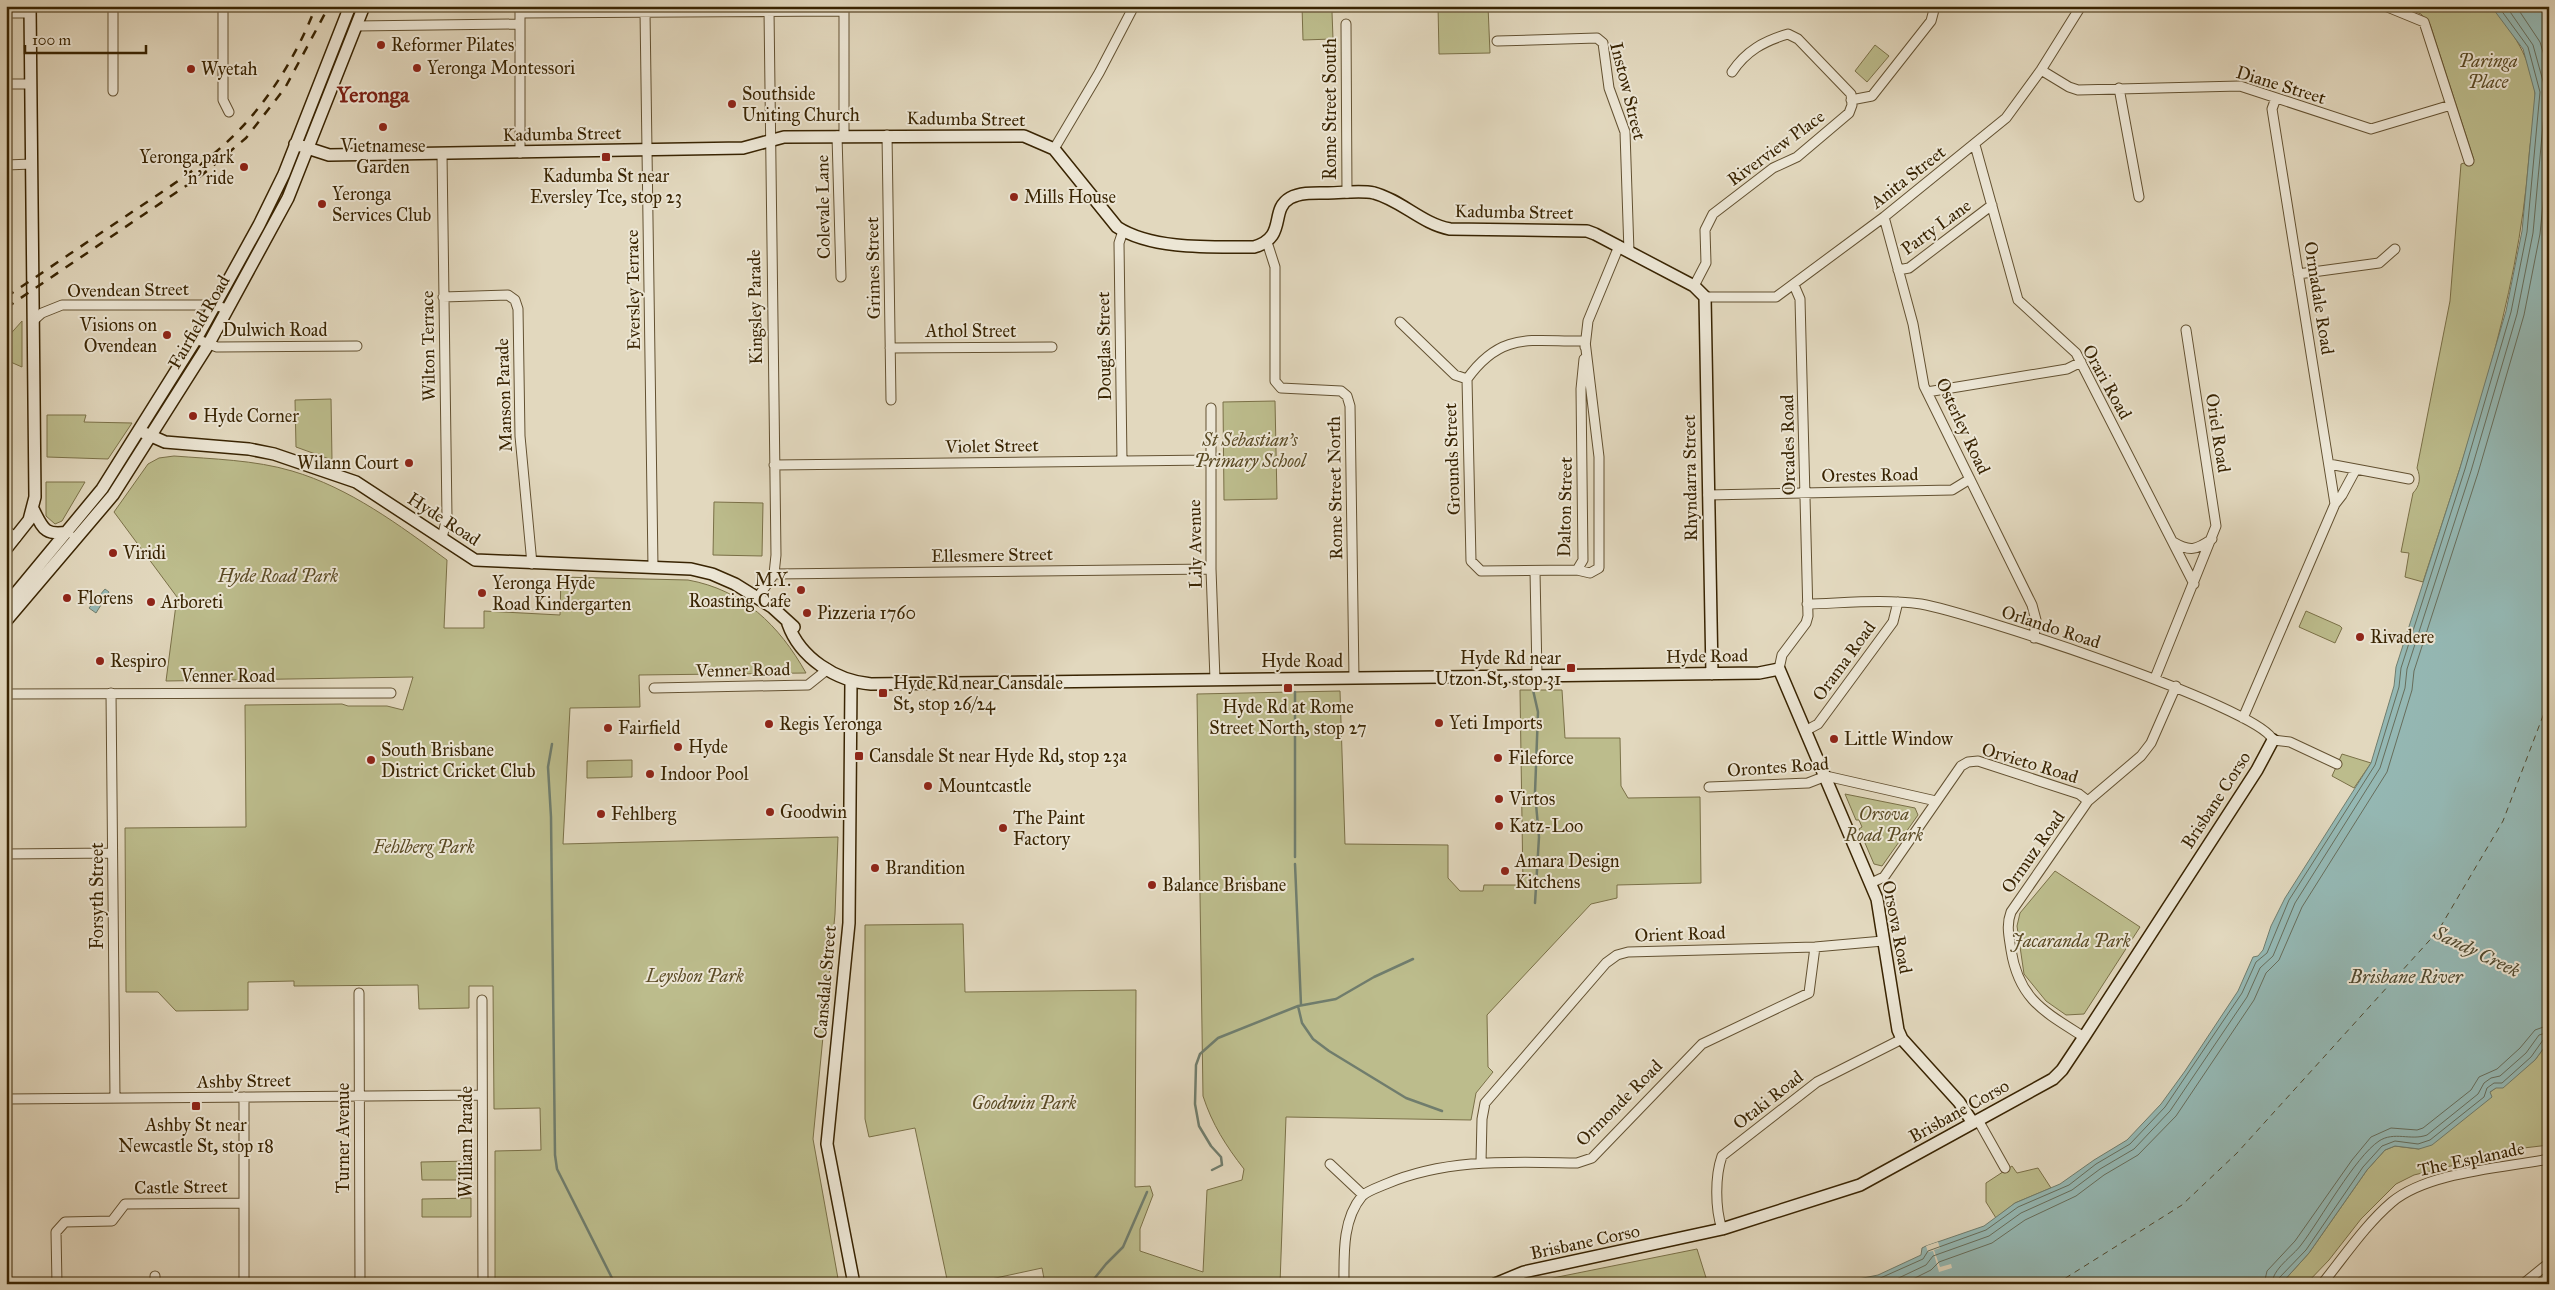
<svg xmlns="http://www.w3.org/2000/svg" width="2555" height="1290" font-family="'IM FELL Great Primer',serif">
<rect width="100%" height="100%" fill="#e2d8be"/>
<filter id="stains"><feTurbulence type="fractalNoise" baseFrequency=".004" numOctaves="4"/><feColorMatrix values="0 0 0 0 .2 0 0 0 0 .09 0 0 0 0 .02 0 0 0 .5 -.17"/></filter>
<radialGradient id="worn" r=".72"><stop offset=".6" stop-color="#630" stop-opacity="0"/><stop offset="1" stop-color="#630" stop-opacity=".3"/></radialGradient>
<path fill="#bcbc8c" stroke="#7a7047" d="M1302 6H1358V11L1332 12 1333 39 1303 40Z
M1438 6H1488L1490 53 1439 54Z
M2400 6H2491C2513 31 2531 59 2535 93 2537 113 2530 137 2529 157 2518 303 2468 443 2423 582L2405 577 2409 553 2401 552 2413 493C2420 486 2421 477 2417 468L2450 301 2461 164 2474 160 2430 24 2421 14Z
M1875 45 1889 56 1867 82 1855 71Z
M22 321V367L6 360V339Z
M331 399 332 460 296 447 295 400Z
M1275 401 1277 499 1224 500 1223 402Z
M47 415H86L84 422 132 423 108 459 47 457Z
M174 456C213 459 255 460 292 471 350 488 399 525 447 560L444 628H484V611L560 615 561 577 688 580C743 590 779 625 806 673L639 675 640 707 570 708 563 844 838 837 835 914 813 1139 839 1284H495V1151L541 1150 540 1108 494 1109 493 986H469V1008L419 1009 418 985 294 986V981L248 982V1010L176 1011 158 992H126L125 828 246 827 245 705 342 704 348 706H387L403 710 413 677 166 681 177 597 114 512 148 464 159 458Z
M46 482H85L62 521 55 524 46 516Z
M714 502 763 503 762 556 713 555Z
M2306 611 2340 626 2342 628 2335 643 2299 627Z
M1520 690H1562L1565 738H1620L1621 786 1628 798 1700 797 1701 883 1617 885V898L1591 904 1487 1015 1488 1067 1493 1072 1476 1093 1471 1120 1286 1117 1280 1284H1045L1042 1268 968 1284H948L915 1128 869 1137 865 1119V925L963 924 965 992 1136 990 1135 1187 1150 1186 1153 1195 1140 1229V1251L1203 1272 1207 1190 1242 1180 1244 1169C1226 1146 1212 1124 1203 1096L1197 694 1340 691 1345 844 1448 845V878L1460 891H1483L1484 885H1523Z
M2342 754 2371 763 2354 788 2332 776Z
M632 760V777L587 778V761Z
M1845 794 1915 808 1918 815 1882 866 1874 864 1859 829 1862 827 1859 820H1856Z
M2055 871 2140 927 2084 1014 2066 1015 2046 1001 2024 974 2017 926 2020 913Z
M2549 1041V1145L2490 1152 2467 1162 2414 1175 2396 1184 2361 1219 2329 1260 2306 1284H2281L2309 1253 2367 1170 2385 1150 2395 1146 2419 1149 2490 1092 2535 1060Z
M471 1161V1180H422L421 1162Z
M2012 1166 2017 1173 2038 1168 2051 1188 2015 1203 1996 1218 1986 1202V1183Z
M471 1198V1217H422V1199Z
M1697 1249 1708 1284H1523Z"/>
<path fill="#95b9b5" stroke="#707d6d" d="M2491 6H2549V1041L2535 1060 2503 1088H2496L2490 1092 2492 1097 2432 1145 2419 1149 2395 1146 2385 1150 2367 1170 2309 1253 2281 1284H1834L1878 1275 1921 1255 1922 1248 1926 1246 1984 1226 2015 1203 2060 1184 2094 1160 2127 1140 2161 1104 2185 1071 2238 991 2253 957 2258 956 2263 950 2271 926 2285 898 2371 763 2394 686 2396 667 2460 468 2506 311 2522 231 2535 93 2523 49Z
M105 589 109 592 96 613 89 608Z"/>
<path fill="#e2d8be" d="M1938 1242 1940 1248 1934 1250 1940 1267 1951 1264 1952 1268 1939 1272 1933 1251 1928 1252 1926 1246Z"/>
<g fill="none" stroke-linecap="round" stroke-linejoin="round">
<path stroke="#676e5c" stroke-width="1" d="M2516 6 2540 42 2549 72
M1867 1284 1923 1259 1928 1251 1986 1230 2018 1207 2069 1185 2096 1164 2130 1144 2165 1107 2242 993 2256 962 2267 953 2289 900 2375 765 2399 687 2401 668 2465 469 2511 312 2527 232 2540 92 2528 47 2498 6
M1886 1284 1926 1265 1933 1256 1989 1236 2021 1213 2072 1190 2100 1169 2134 1149 2170 1111 2247 997 2260 968 2273 956 2295 903 2380 768 2405 688 2407 669 2471 471 2517 314 2533 233 2546 92 2533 45 2506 6
M1903 1284 1931 1270 1939 1262 1992 1243 2025 1220 2076 1196 2104 1175 2138 1155 2176 1116 2254 1000 2266 973 2279 960 2302 907 2387 772 2412 690 2414 671 2478 473 2524 315 2540 234 2549 143
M2264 1284 2267 1271 2295 1241 2352 1160 2371 1137 2391 1128 2417 1130 2423 1128 2471 1090 2479 1077 2497 1069 2520 1048 2535 1030 2549 1025
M2272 1284C2272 1269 2293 1256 2301 1245 2321 1219 2355 1157 2379 1141 2394 1131 2411 1141 2427 1135L2478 1094 2484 1083 2491 1078 2500 1076 2526 1053 2539 1035 2549 1032
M2278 1284 2279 1278 2306 1250 2363 1167 2382 1146 2395 1141 2418 1144 2430 1140 2484 1097 2487 1088 2494 1083H2502L2531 1057 2543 1040 2549 1039"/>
<path stroke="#707d6d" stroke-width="2.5" d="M1533 690 1538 712 1535 793 1539 837 1535 903
M552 744 548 767 551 817 555 1155 557 1169 615 1284
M1295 857V692
M1295 864 1301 1005
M1298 1006 1302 1023 1313 1039 1329 1051 1406 1098 1442 1111
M1212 1170 1222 1165 1221 1157 1211 1146 1199 1126 1195 1104 1196 1065 1200 1054 1218 1038 1298 1006 1336 999 1374 977 1413 959
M1090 1284 1106 1264 1123 1247 1147 1192"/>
<path stroke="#50492f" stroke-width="1" stroke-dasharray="6 5" stroke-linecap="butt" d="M2056 1284 2182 1205 2237 1153 2438 931 2503 821 2549 700"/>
<defs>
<path id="street" d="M113 6V91
M223 6V100L229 112
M520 6V153
M844 6V136
M2385 6 2424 22 2469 161
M645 12 653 567
M6 13H30
M520 13 844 11
M1346 24 1347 193
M356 26 520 24
M1497 41 1597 38 1603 43 1609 88 1625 132 1629 252
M2041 70 2069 87 2078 90 2240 86 2371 129 2451 105
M6 84H30
M2119 88 2139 197
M1851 100 1872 96 1931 21 1935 6
M887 135 891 400
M837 136 841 277
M1975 145 2018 300 2076 353 2194 584
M1054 149 1099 73 1134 6
M442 154 447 517 442 538
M6 165 32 164
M1884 217 1913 324 1924 386 2032 605 2036 620 2034 638
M1267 242 1275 267V381L1281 388 1341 391 1347 396 1350 406 1354 678
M1898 270 1909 268 1992 205
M2298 274 2379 263 2395 249
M1694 286 1706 263 1705 230 1713 214 1773 168 1797 157 1849 113 1852 105 1851 94 1798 39 1788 34C1764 41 1746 51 1732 72
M443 297 508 295 515 300 518 309 520 436 532 564
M1705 297H1776L1884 217 2006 118 2041 70 2081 6
M33 321 42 313 62 305H214L227 309
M1400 322 1455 375 1467 379
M196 339 217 347 357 346
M1585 341 1599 457V568L1590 573 1577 570 1481 571 1471 561 1467 379C1502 330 1532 342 1585 341Z
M1585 347 1588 321 1619 246
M890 348 1052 347
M1927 392 2067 369 2081 362
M1211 408V569L1215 680
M1122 461 1119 243 1123 231
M2329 464 2409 479
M774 465 1211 460
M1708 495 1952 490 1970 479
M2335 504 2342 495 2356 469
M6 530 16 538
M2173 542C2190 552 2196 550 2212 539
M1577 570 1583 560 1581 389 1584 359
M1535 571 1537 676
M774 574 1211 569
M758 597 774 574 776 555 769 11
M1807 604C1845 603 1884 599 1921 604 1968 612 2259 707 2273 740L2290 742 2337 764
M1779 669 1782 655 1806 623 1808 616 1800 299 1794 285
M2155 678 2216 526 2186 330
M654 688 808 685 828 669
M111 693 115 1098
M6 694 391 693
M2243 718 2335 504 2272 109 2276 98
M1805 731 1818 724 1893 622 1898 602
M1709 787 1808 783 1826 776 1936 801
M6 854 112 853
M1871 883 1884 877 1961 766 1968 762 1978 761 2079 794 2088 801
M359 993 360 1284
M482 1000 483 1284
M2084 1037C2045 1012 2019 1000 2011 950 2009 936 2006 925 2011 912L2088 801 2141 756 2151 743 2176 686
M6 1099 482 1095
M1978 1120 2005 1168
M1481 1162 1482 1119 1485 1103 1606 963 1617 955 1628 952 1815 947 1883 941
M1330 1164 1363 1195
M1722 1229C1715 1208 1715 1176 1722 1156L1817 1082 1902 1039
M155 1276V1284
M57 1284 56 1232 65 1222 112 1221 125 1204 244 1203
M244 1284V1097
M1344 1284C1344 1255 1342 1220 1362 1196 1367 1191 1379 1187 1386 1184 1447 1158 1512 1162 1577 1163L1592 1158 1702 1044 1809 993 1815 947
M2322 1284C2344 1257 2365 1225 2392 1202 2428 1172 2502 1168 2549 1159
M2523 1284 2549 1263"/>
<path id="secondary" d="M295 144 329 155 743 148 784 137 1024 136 1054 149 1117 227C1152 250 1213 247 1254 247 1288 237 1269 210 1290 198 1301 192 1315 193 1328 193 1342 193 1360 190 1374 193 1401 200 1422 224 1450 229L1587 231 1595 234 1694 286 1705 297 1712 674
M140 431 165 442 249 449 274 454 356 482 475 560 691 569 712 574 735 584 772 607 794 627
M33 509C43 528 44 536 68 532
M6 549 29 520 35 497 30 6
M6 605 102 489 196 339 259 225 284 174 350 6
M6 621 113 495 208 345 288 198 364 6
M788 624C800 658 836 681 871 684L1759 673 1779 669 1877 899 1898 1030 1902 1039 1959 1102 1973 1123
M851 681 849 923 827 1144 854 1284
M1495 1284 1524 1272 1722 1229 1860 1185 2053 1079 2062 1070 2084 1037 2257 770 2273 740"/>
</defs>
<use href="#street" stroke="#635131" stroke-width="11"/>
<use href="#secondary" stroke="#392402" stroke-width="14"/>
<use href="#street" stroke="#ece6d5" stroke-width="9"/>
<use href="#secondary" stroke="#ece6d5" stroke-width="11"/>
<path stroke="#392402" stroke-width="2.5" stroke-dasharray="9 9" stroke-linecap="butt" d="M6 297C48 269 90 240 132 212 174 184 218 156 251 117 279 84 300 47 316 6
M6 308 202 175 246 138 285 88 329 6"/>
</g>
<g fill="#8f2418" stroke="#ece6d5" stroke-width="2">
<circle cx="381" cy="45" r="5"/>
<circle cx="417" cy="68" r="5"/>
<circle cx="191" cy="69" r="5"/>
<circle cx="732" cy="104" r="5"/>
<circle cx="383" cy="127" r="5"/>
<rect x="601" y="152" width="10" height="10" rx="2.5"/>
<circle cx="244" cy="167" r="5"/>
<circle cx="1014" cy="197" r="5"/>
<circle cx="322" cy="204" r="5"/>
<circle cx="167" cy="335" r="5"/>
<circle cx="193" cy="416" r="5"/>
<circle cx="409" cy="463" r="5"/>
<circle cx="113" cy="553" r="5"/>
<circle cx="801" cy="590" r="5"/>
<circle cx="482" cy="593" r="5"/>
<circle cx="67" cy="598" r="5"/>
<circle cx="151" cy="602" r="5"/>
<circle cx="807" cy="613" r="5"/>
<circle cx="2360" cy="637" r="5"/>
<circle cx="100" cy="661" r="5"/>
<rect x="1566" y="663" width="10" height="10" rx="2.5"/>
<rect x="1283" y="683" width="10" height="10" rx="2.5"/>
<rect x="878" y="688" width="10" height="10" rx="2.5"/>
<circle cx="1439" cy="723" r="5"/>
<circle cx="769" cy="724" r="5"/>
<circle cx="608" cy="728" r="5"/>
<circle cx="1834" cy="739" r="5"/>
<circle cx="678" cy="747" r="5"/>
<rect x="854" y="751" width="10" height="10" rx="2.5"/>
<circle cx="1498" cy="758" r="5"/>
<circle cx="371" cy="760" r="5"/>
<circle cx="650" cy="774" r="5"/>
<circle cx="928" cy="786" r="5"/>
<circle cx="1499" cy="799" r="5"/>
<circle cx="770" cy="812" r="5"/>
<circle cx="601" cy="814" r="5"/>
<circle cx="1499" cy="826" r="5"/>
<circle cx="1003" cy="828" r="5"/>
<circle cx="875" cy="868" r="5"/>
<circle cx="1505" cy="871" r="5"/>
<circle cx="1152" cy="885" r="5"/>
<rect x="191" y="1101" width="10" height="10" rx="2.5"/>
</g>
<g text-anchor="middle" stroke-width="4" stroke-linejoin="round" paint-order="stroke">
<g font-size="18" fill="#392402" stroke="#ece6d5" text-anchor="start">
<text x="391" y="51">Reformer Pilates</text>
<text x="427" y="74">Yeronga Montessori</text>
<text x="201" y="75">Wyetah</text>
<text x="742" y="100">Southside<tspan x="742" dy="21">Uniting Church</tspan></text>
<text x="383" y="152" text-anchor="middle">Vietnamese<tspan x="383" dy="21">Garden</tspan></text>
<text x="234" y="163" text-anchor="end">Yeronga park<tspan x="234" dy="21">'n' ride</tspan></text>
<text x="606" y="182" text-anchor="middle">Kadumba St near<tspan x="606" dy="21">Eversley Tce, stop 23</tspan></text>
<text x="332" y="200">Yeronga<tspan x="332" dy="21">Services Club</tspan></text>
<text x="1024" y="203">Mills House</text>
<text x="157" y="331" text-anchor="end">Visions on<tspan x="157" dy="21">Ovendean</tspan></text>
<text x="203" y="422">Hyde Corner</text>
<text x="399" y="469" text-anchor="end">Wilann Court</text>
<text x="123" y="559">Viridi</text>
<text x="791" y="586" text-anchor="end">M.Y.<tspan x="791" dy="21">Roasting Cafe</tspan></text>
<text x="492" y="589">Yeronga Hyde<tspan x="492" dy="21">Road Kindergarten</tspan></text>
<text x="77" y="604">Florens</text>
<text x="161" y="608">Arboreti</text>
<text x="817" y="619">Pizzeria 1760</text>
<text x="2370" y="643">Rivadere</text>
<text x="1561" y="664" text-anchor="end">Hyde Rd near<tspan x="1561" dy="21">Utzon St, stop 31</tspan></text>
<text x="110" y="667">Respiro</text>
<text x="893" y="689">Hyde Rd near Cansdale<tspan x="893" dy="21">St, stop 26/24</tspan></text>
<text x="1288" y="713" text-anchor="middle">Hyde Rd at Rome<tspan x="1288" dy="21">Street North, stop 27</tspan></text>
<text x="1449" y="729">Yeti Imports</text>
<text x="779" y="730">Regis Yeronga</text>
<text x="618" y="734">Fairfield</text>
<text x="1844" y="745">Little Window</text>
<text x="688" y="753">Hyde</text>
<text x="381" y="756">South Brisbane<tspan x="381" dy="21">District Cricket Club</tspan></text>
<text x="869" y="762">Cansdale St near Hyde Rd, stop 23a</text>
<text x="1508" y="764">Fileforce</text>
<text x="660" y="780">Indoor Pool</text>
<text x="938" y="792">Mountcastle</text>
<text x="1509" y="805">Virtos</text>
<text x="780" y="818">Goodwin</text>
<text x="611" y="820">Fehlberg</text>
<text x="1013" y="824">The Paint<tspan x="1013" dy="21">Factory</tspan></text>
<text x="1509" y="832">Katz-Loo</text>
<text x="1515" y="867">Amara Design<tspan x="1515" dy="21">Kitchens</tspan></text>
<text x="885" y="874">Brandition</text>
<text x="1162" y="891">Balance Brisbane</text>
<text x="196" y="1131" text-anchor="middle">Ashby St near<tspan x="196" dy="21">Newcastle St, stop 18</tspan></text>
</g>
<g font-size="18" font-style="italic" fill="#5a4a24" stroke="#ece6d5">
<text x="2488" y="67">Paringa<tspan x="2488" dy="21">Place</tspan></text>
<text x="1250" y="446">St Sebastian's<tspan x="1250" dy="21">Primary School</tspan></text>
<text x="278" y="582">Hyde Road Park</text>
<text x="1884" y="820">Orsova<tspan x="1884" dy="21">Road Park</tspan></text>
<text x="424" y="853">Fehlberg Park</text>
<text x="2071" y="947">Jacaranda Park</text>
<text x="695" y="982">Leyshon Park</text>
<text x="1024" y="1109">Goodwin Park</text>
</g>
<g font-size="18" fill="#392402" stroke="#ece6d5">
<text transform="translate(2281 85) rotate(17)" y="6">Diane Street</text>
<text transform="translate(1628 91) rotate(76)" y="6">Instow Street</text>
<text transform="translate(1330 109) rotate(-90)" y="6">Rome Street South</text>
<text transform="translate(966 119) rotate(1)" y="6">Kadumba Street</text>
<text transform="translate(562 134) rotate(-1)" y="6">Kadumba Street</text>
<text transform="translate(1776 148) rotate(-36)" y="6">Riverview Place</text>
<text transform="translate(1908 177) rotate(-38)" y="6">Anita Street</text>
<text transform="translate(823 207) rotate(-91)" y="6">Colevale Lane</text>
<text transform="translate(1514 212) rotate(1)" y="6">Kadumba Street</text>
<text transform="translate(1936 227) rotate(-36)" y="6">Party Lane</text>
<text transform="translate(873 268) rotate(-91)" y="6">Grimes Street</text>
<text transform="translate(128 290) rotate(-1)" y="6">Ovendean Street</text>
<text transform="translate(633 290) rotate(-91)" y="6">Eversley Terrace</text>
<text transform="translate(2319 298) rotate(81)" y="6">Ormadale Road</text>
<text transform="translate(755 307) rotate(-91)" y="6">Kingsley Parade</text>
<text transform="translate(199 322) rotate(-60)" y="6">Fairfield Road</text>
<text x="275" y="336">Dulwich Road</text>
<text x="971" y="337">Athol Street</text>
<text transform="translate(428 346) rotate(-91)" y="6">Wilton Terrace</text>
<text transform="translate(1104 346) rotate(-91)" y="6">Douglas Street</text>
<text transform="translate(2107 382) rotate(61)" y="6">Orari Road</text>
<text transform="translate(504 395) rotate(-92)" y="6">Manson Parade</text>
<text transform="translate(1963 426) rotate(65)" y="6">Osterley Road</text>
<text transform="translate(2218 433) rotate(81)" y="6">Oriel Road</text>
<text transform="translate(1788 445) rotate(-91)" y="6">Orcades Road</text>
<text transform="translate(992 446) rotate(-1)" y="6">Violet Street</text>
<text transform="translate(1452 459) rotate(-92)" y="6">Grounds Street</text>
<text transform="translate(1870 475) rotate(-1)" y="6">Orestes Road</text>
<text transform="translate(1690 478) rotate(-91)" y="6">Rhyndarra Street</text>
<text transform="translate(1335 488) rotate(-91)" y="6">Rome Street North</text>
<text transform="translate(1565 507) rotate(-89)" y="6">Dalton Street</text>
<text transform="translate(444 519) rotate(33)" y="6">Hyde Road</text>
<text transform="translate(1195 544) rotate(-91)" y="6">Lily Avenue</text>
<text transform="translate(992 555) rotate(-1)" y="6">Ellesmere Street</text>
<text transform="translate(2051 627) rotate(18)" y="6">Orlando Road</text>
<text transform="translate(1707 656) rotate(-1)" y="6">Hyde Road</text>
<text x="1302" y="667">Hyde Road</text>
<text transform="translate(1844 661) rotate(-54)" y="6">Orama Road</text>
<text transform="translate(743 670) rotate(-1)" y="6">Venner Road</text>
<text x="228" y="682">Venner Road</text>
<text transform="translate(2030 763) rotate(17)" y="6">Orvieto Road</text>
<text transform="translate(1778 767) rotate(-4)" y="6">Orontes Road</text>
<text transform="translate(2216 800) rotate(-57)" y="6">Brisbane Corso</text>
<text transform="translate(2033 852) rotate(-55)" y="6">Ormuz Road</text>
<text transform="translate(97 896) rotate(-90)" y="6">Forsyth Street</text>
<text transform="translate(1897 927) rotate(79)" y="6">Orsova Road</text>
<text transform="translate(1680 934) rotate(-2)" y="6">Orient Road</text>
<text transform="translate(825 982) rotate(-85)" y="6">Cansdale Street</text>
<text transform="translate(244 1081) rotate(-1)" y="6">Ashby Street</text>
<text transform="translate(1768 1100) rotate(-38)" y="6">Otaki Road</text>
<text transform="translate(1619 1103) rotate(-45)" y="6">Ormonde Road</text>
<text transform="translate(1959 1111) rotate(-29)" y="6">Brisbane Corso</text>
<text transform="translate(343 1138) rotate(-90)" y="6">Turner Avenue</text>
<text transform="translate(466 1142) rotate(-90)" y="6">William Parade</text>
<text transform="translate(2471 1159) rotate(-12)" y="6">The Esplanade</text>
<text transform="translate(181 1187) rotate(-1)" y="6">Castle Street</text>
<text transform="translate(1585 1242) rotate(-12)" y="6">Brisbane Corso</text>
</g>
<g font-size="19" font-style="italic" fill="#50492f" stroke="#ece6d5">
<text transform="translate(2477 951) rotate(26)" y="7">Sandy Creek</text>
<text x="2406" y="983">Brisbane River</text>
</g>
<g font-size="22" font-weight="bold" fill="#7a1f14" stroke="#ece6d5">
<text x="373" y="102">Yeronga</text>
</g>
</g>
<rect width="2555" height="1290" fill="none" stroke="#e2d8be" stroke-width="25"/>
<rect x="8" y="8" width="2540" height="1275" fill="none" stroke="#392402" stroke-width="2.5"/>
<rect x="12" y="12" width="2530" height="1265" fill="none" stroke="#392402"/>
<path d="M25 45v8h121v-8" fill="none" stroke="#392402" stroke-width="2.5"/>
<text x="32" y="45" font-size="15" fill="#392402" stroke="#ece6d5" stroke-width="4" paint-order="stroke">100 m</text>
<rect width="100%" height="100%" filter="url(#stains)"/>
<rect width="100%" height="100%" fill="url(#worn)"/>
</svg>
